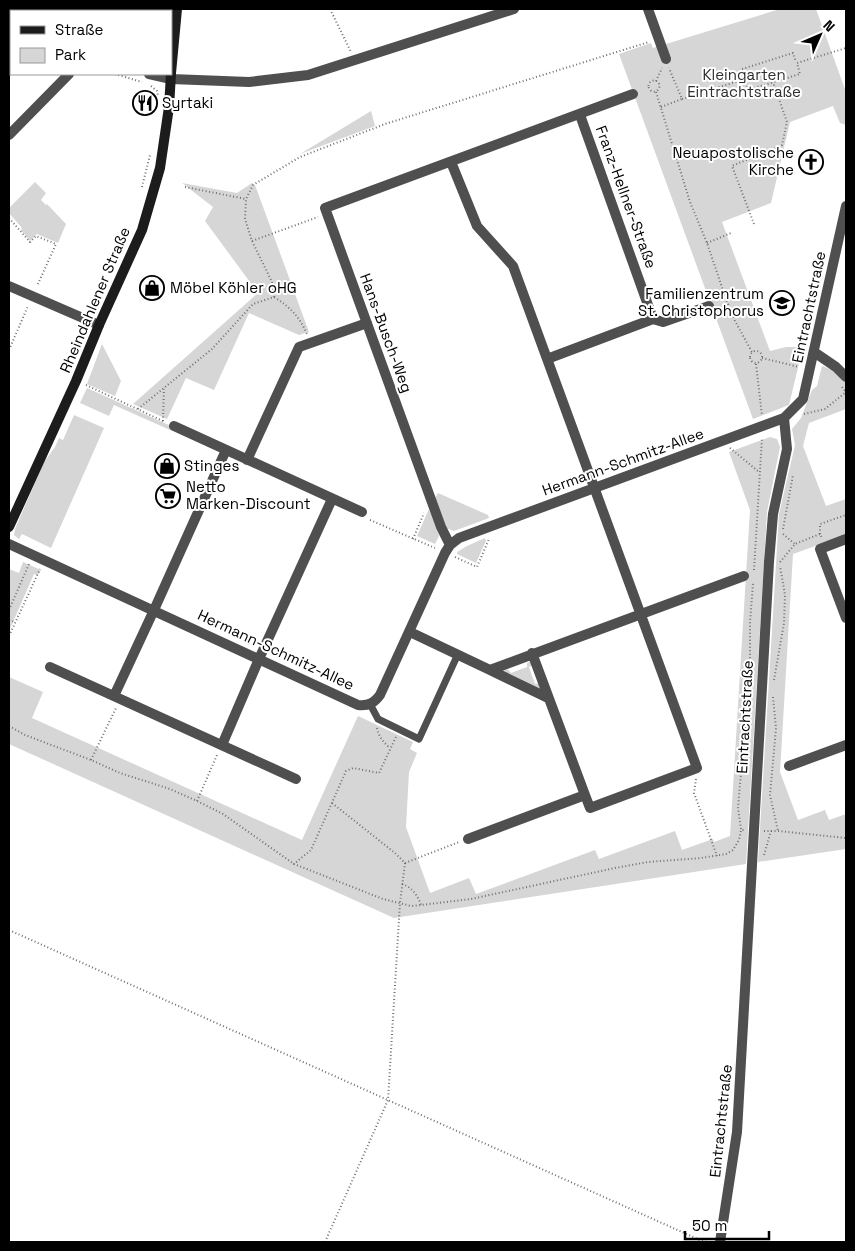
<svg xmlns="http://www.w3.org/2000/svg" width="855" height="1251" font-family="'Space Grotesk',sans-serif">
<rect width="100%" height="100%" fill="#fff"/>
<path fill="#d6d6d6" d="M780 9H816L846 92V125L840 123 833 106 790 122 771 203 722 222 770 351 786 347H803L789 405 753 419 619 54 651 43 653 48Z
M371 111 375 126 300 154Z
M35 182 46 193 41 200 46 205 47 204 66 224 58 243 37 234 30 241 21 230 22 228 9 213V208Z
M182 183 237 193 252 183 255 185 309 332 299 335 249 313 214 390 186 378 167 419 133 404 258 293 205 221 213 207Z
M102 344 121 381 115 396 87 384Z
M822 366 835 371 846 382V409L809 423 803 446 826 506 846 499V535L793 554 780 772 798 820 825 810 829 820 846 814V849L758 862 779 514 795 445 792 429 801 418 812 390 817 386Z
M87 388 171 426 170 430 114 405 109 416 80 403Z
M74 415 104 428 51 548 22 534 19 539 14 535 15 529 44 462 55 447 59 438 63 440Z
M770 437 777 439 780 447 767 512 746 864 394 918 9 744V677L43 692 32 718 302 840 358 716 413 742 410 749 417 753 409 772 406 827 430 893 469 878 476 894 595 850 599 859 675 831 682 850 713 839 714 842 730 836 750 510 729 452Z
M438 493 488 515 489 518 454 531 446 528 435 498Z
M429 509 439 536 435 544 417 536Z
M485 538 486 541 476 563 457 554V552L467 546Z
M23 562 41 570 38 575 34 574 9 631V569L19 573Z
M531 661 533 665 529 667 535 684 539 683 541 688 538 690 503 671 508 669 511 673 527 667V663Z"/>
<g fill="none" stroke-linecap="round" stroke-linejoin="round">
<path stroke="#717171" stroke-width="2" stroke-dasharray="1 2.5" stroke-linecap="butt" d="M330 9 351 52
M115 74 142 82
M745 79 742 69 793 53 796 62
M648.5 86a5.5 5.5 0 1 1 11 0a5.5 5.5 0 1 1-11 0Z
M656 81 662 68
M151 86 157 91 158 96
M656 92 690 202 707 243 726 299 735 321 752 352
M682 99 745 79 748 90 800 74 797 63 846 48
M661 107 682 99 669 68
M142 187 150 155
M185 187 246 199
M9 218 30 242 36 236 56 244 37 286
M754 224 732 166 782 145 787 122 773 82
M252 241 318 217
M707 243 731 233
M274 297 272 282 252 241 245 219 246 199 253 185 300 157 385 124 649 42
M9 350 28 306
M750 357a6 6 0 1 1 12 0a6 6 0 1 1-12 0Z
M762 358 799 367
M756 364 762 416
M86 385 165 422
M842 387 846 392
M138 409 212 349 253 304 274 297C290 307 299 316 307 334
M804 414 825 409 846 392
M163 421 164 389
M730 448 759 472
M370 520 435 548
M783 529 793 475
M783 534 795 544
M820 534V524L846 515
M413 539 424 513
M455 557 477 567 489 539
M780 562 795 544 820 534 822 538
M754 570 762 438
M9 610 29 564
M9 620 15 622
M9 636 40 569
M774 680 784 623 785 595 780 566
M773 697 776 728 770 795 778 831
M9 726 25 735 91 760 120 773 170 789 197 801 223 814 294 864
M377 728C379 737 383 742 390 748
M396 737 379 773 353 768 346 771 311 850 294 864 383 899 411 906 421 905 471 899 615 868 648 862 701 858 726 854 733 850 739 840 741 830H744
M91 760 116 708
M696 779 694 793 717 856
M197 801 217 755
M741 829 738 808 750 668V623L753 583
M764 831H778L846 838
M764 855 771 831
M405 863 459 842
M402 884C412 887 418 896 421 905
M9 930 702 1241 708 1242
M325 1242 388 1100 400 903 405 863 395 853 332 803"/>
<path stroke="#4f4f4f" stroke-width="7" d="M370 704 378 719 419 739 458 654"/>
<path stroke="#4f4f4f" stroke-width="10" d="M29 9 31 11
M648 9 666 59
M149 74 171 79 249 82 308 75 514 9
M9 135 69 74
M451 162 477 226 513 266 697 768 590 808 585 795 468 839
M9 286 99 325
M653 319 663 322 709 306
M814 352 836 367 846 377
M547 359 653 319 580 115
M174 426 362 512
M247 460 299 347 367 323
M846 539 820 549 846 618
M9 544 358 705C369 706 374 703 380 695L445 553 450 545 459 538 784 418 803 399 846 206
M450 545 441 527 325 208 633 94
M410 632 490 670 744 576
M532 653 585 795
M50 667 296 779
M490 670 548 698
M114 696 154 610 226 450
M222 745 259 659 332 499
M789 766 846 745
M720 1242 737 1132 769 562 773 514 787 449 784 418"/>
<path stroke="#1c1c1c" stroke-width="10" d="M171 73 177 9
M9 527 76 381 99 325 142 230 160 168 169 107 171 74"/>
</g>
<defs>
<symbol id="restaurant-ring" viewBox="-11 -11 22 22"><circle r="9.5" fill="#fff" stroke="#000" stroke-width="1.5"/><path d="M-5-6h1v4h1v-4h1v4h1v-4h1v5L-1.5 .5V6h-2V.5L-5-1ZM5-6V6H3V1.5H1.5Q1.5-4 5-6Z" fill="#000"/></symbol>
<symbol id="church-ring" viewBox="-11 -11 22 22"><circle r="9.5" fill="#fff" stroke="#000" stroke-width="1.5"/><path d="M-1.2-6h2.4v3.5h3.3v2.4h-3.3V6h-2.4V-.1h-3.3v-2.4h3.3Z" fill="#000"/></symbol>
<symbol id="shop-ring" viewBox="-11 -11 22 22"><circle r="9.5" fill="#fff" stroke="#000" stroke-width="1.5"/><path d="M-5-2.5h2.3a2.7 3.5 0 0 1 5.4 0H5L5.5 6h-11ZM-1.5-2.5h3a1.5 2.3 0 0 0-3 0Z" fill="#000"/></symbol>
<symbol id="school-ring" viewBox="-11 -11 22 22"><circle r="9.5" fill="#fff" stroke="#000" stroke-width="1.5"/><path d="M0-5L7-2L0 1L-7-2ZM-4 1L0 2.5L4 1V4Q0 6-4 4Z" fill="#000"/></symbol>
<symbol id="supermarket-ring" viewBox="-11 -11 22 22"><circle r="9.5" fill="#fff" stroke="#000" stroke-width="1.5"/><path d="M-6-5.5h2.5l.6 2H6L4.5 2H-2.5L-4.4-4H-6ZM-1.5 3.2a1.3 1.3 0 1 0 .1 0ZM3 3.2a1.3 1.3 0 1 0 .1 0Z" fill="#000"/></symbol>
</defs>
<g fill-rule="evenodd">
<use href="#restaurant-ring" x="131" y="89" width="28" height="28"/>
<use href="#church-ring" x="797" y="148" width="28" height="28"/>
<use href="#shop-ring" x="138" y="274" width="28" height="28"/>
<use href="#school-ring" x="768" y="289" width="28" height="28"/>
<use href="#shop-ring" x="153" y="452" width="28" height="28"/>
<use href="#supermarket-ring" x="154" y="482" width="28" height="28"/>
</g>
<g text-anchor="middle" stroke-width="4" stroke-linejoin="round" paint-order="stroke">
<g font-size="15" fill="#2d2d2d" stroke="#fff">
<text x="744" y="80">Kleingarten<tspan x="744" dy="17">Eintrachtstraße</tspan></text>
</g>
<g font-size="15" fill="#000" stroke="#fff" text-anchor="start">
<text x="162" y="108">Syrtaki</text>
<text x="794" y="158" text-anchor="end">Neuapostolische<tspan x="794" dy="17">Kirche</tspan></text>
<text x="170" y="293">Möbel Köhler oHG</text>
<text x="764" y="299" text-anchor="end">Familienzentrum<tspan x="764" dy="17">St. Christophorus</tspan></text>
<text x="184" y="471">Stinges</text>
<text x="186" y="492">Netto<tspan x="186" dy="17">Marken-Discount</tspan></text>
</g>
<g font-size="15" fill="#000" stroke="#fff">
<text transform="translate(626 197) rotate(70)" y="5">Franz-Hellner-Straße</text>
<text transform="translate(95 300) rotate(-67)" y="5">Rheindahlener Straße</text>
<text transform="translate(809 307) rotate(-78)" y="5">Eintrachtstraße</text>
<text transform="translate(386 333) rotate(70)" y="5">Hans-Busch-Weg</text>
<text transform="translate(623 462) rotate(-20)" y="5">Hermann-Schmitz-Allee</text>
<text transform="translate(276 650) rotate(25)" y="5">Hermann-Schmitz-Allee</text>
<text transform="translate(745 717) rotate(-87)" y="5">Eintrachtstraße</text>
<text transform="translate(721 1121) rotate(-84)" y="5">Eintrachtstraße</text>
</g>
</g>
<rect width="855" height="1251" fill="none" stroke="#000000" stroke-width="20"/>
<rect x="10" y="10" width="162" height="65" fill="#ffffff" stroke="#999999"/>
<rect x="20" y="26" width="25" height="8" fill="#1c1c1c" stroke="#999999"/>
<text x="55" y="35" font-size="15" fill="#000000">Straße</text>
<rect x="20" y="48" width="25" height="15" fill="#d6d6d6" stroke="#999999"/>
<text x="55" y="60" font-size="15" fill="#000000">Park</text>
<g transform="translate(820 35) rotate(45)" stroke="#ffffff" stroke-width="4" paint-order="stroke">
<path d="M0-4L9 19L0 12L-9 19Z" fill="#000000"/>
<text y="-8" font-size="14" font-weight="bold" text-anchor="middle" fill="#000000">N</text>
</g>
<path d="M685 1231v8h84v-8" fill="none" stroke="#000000" stroke-width="2.5"/>
<text x="692" y="1231" font-size="15" fill="#000000" stroke="#ffffff" stroke-width="4" paint-order="stroke">50 m</text>
</svg>
